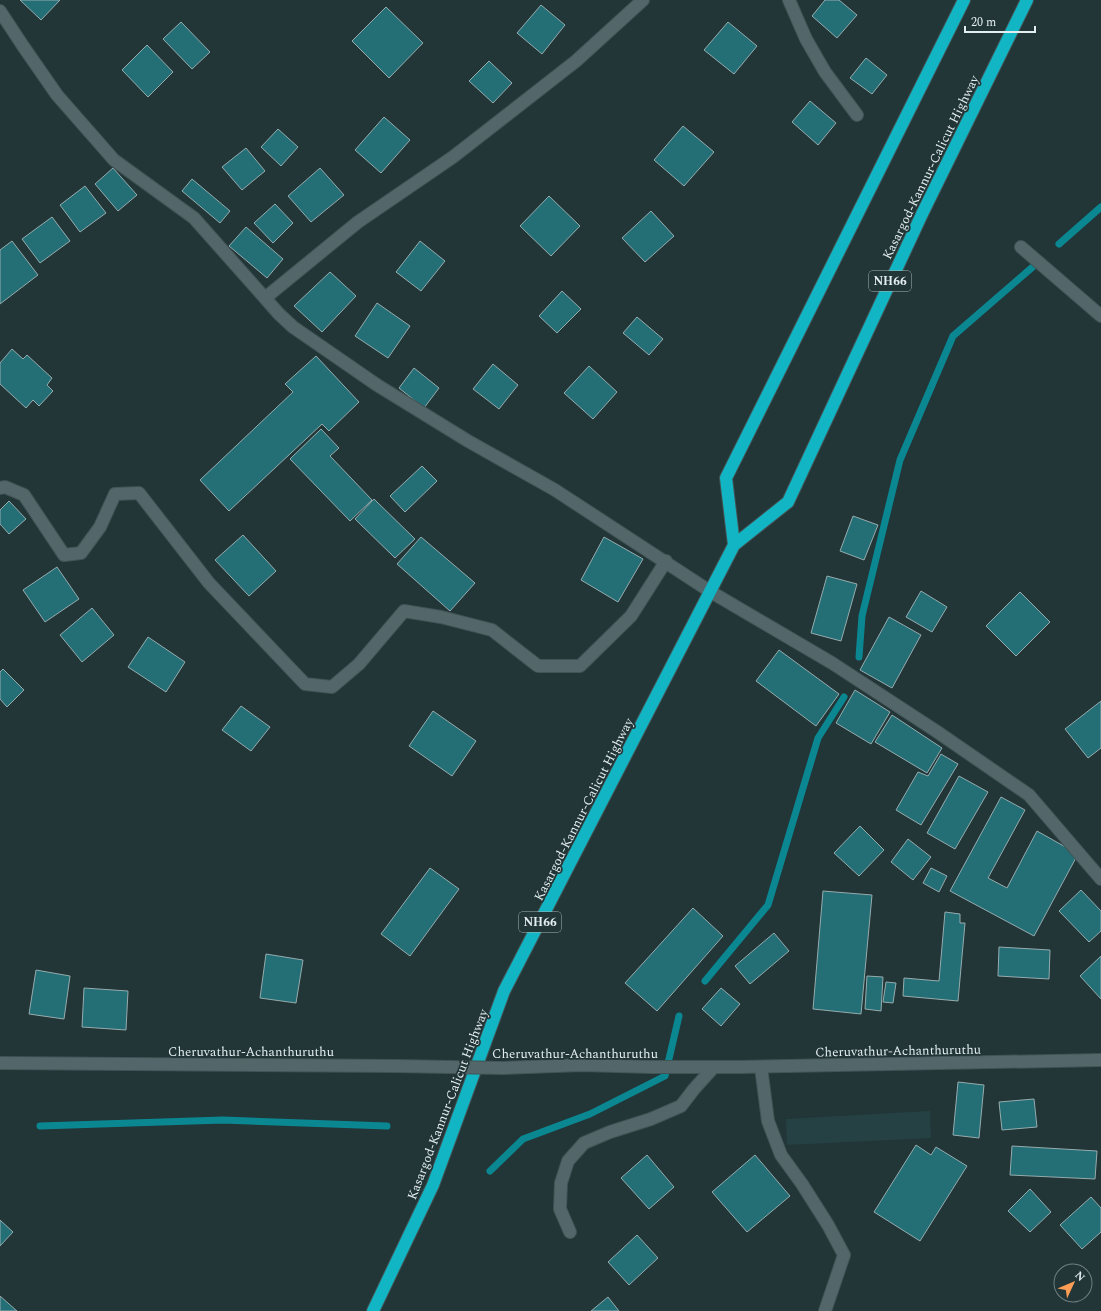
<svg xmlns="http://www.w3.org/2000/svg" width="1101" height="1311" font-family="Spectral,serif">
<rect width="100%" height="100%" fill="#223537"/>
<path fill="#254144" d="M930 1111 931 1138 787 1145 786 1119Z"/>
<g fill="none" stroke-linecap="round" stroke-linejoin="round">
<path stroke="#0b8792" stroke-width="7" d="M1059 244 1101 207
M859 657 862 616 900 460 953 336 1035 265
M705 981 768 905 818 738 844 697
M40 1126 223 1120 387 1126
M490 1171 523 1139 590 1114 665 1076 679 1016"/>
</g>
<path fill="#246e76" stroke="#96acae" d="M20 0H60L41 20Z
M825 0H839L857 15 837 38 812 16Z
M541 5 565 25 542 54 517 33Z
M386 7 423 43 389 78 352 41Z
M181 22 210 52 192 69 163 39Z
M728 22 757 46 734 74 704 50Z
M147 45 173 72 148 97 122 70Z
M866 58 887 75 872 94 850 78Z
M489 61 512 83 493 103 469 81Z
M810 101 836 123 818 145 792 122Z
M384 117 410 140 381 173 355 150Z
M683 126 714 152 684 186 654 160Z
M278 129 298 147 281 166 261 147Z
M246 148 265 171 242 190 222 167Z
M113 168 137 195 118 211 95 184Z
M320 168 344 195 311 222 288 196Z
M192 179 230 211 220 223 182 191Z
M85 186 106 213 80 232 60 205Z
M549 196 580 226 551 256 520 226Z
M275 204 293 223 273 243 254 223Z
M651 211 674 236 645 262 622 238Z
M52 217 70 241 40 263 22 239Z
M246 227 283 259 267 278 229 246Z
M12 241 38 275 0 304V250Z
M420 241 445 261 421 291 396 272Z
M330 272 356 296 322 332 294 306Z
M562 291 581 309 557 333 539 316Z
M377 303 410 326 388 358 355 336Z
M637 317 663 339 649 355 623 333Z
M12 349 23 359 27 355 52 378 47 385 53 391 39 406 33 400 26 408 0 384V363Z
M316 356 359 402 329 431 322 424 229 511 200 480 293 392 285 384Z
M493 364 518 385 499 409 473 389Z
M589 366 617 392 593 419 564 393Z
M414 368 439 388 424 408 399 388Z
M321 429 339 448 330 456 372 500 350 521 290 459Z
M422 466 437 481 405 512 390 496Z
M374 499 415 539 395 558 355 519Z
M9 501 26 519 9 534 0 524V510Z
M853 516 878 525 864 560 840 551Z
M243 535 276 571 249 596 215 560Z
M421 537 475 583 450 611 397 564Z
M604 537 643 559 618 602 581 580Z
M57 567 79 599 45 622 23 590Z
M827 576 857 584 841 641 811 633Z
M921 591 947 607 932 632 906 617Z
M1020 592 1050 622 1016 656 986 626Z
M92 608 114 635 82 662 60 635Z
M889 617 921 635 892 688 860 670Z
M148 637 185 662 166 692 128 667Z
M779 650 839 694 816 726 756 681Z
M3 669 24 690 7 707 0 699V672Z
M855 690 890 712 871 744 836 723Z
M1101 701V748L1088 758 1065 729Z
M241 706 270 727 251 751 222 730Z
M433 711 476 741 452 776 409 746Z
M892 715 942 748 927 773 875 742Z
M941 754 958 764 921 825 896 810 918 772 928 776Z
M959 776 988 792 955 849 927 833Z
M1001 797 1025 810 988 878 1007 888 1037 831 1078 854 1034 936 950 891Z
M860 826 884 850 859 876 834 853Z
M908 839 931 857 913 880 891 862Z
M430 868 459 889 410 956 381 934Z
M931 868 947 876 939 892 923 883Z
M1081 890 1101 911V931L1089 942 1059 911Z
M823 891 872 895 861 1014 813 1009Z
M693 908 723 936 657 1011 625 983Z
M945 912 960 914V923H965L958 1001 903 996 904 978 939 981Z
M774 933 789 951 750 984 735 966Z
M999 947 1050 950 1049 979 998 976Z
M266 954 303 960 296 1003 260 998Z
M1101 956V999L1080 976Z
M36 970 70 976 64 1019 29 1014Z
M867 976 883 977 881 1011 865 1009Z
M886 982 896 983 893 1003 883 1002Z
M84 988 128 991 126 1030 82 1027Z
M721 988 740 1004 721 1026 702 1009Z
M958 1082 984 1085 979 1138 953 1135Z
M1034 1099 1037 1127 1002 1130 999 1102Z
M916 1145 931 1155 936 1147 967 1166 920 1241 874 1212Z
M1012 1146 1097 1151 1095 1179 1010 1175Z
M647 1155 674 1187 649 1209 621 1178Z
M755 1155 790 1196 747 1232 712 1192Z
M1030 1189 1051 1212 1030 1232 1008 1211Z
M1091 1197 1101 1208V1232L1082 1249 1060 1225Z
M0 1220 13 1232 0 1246Z
M637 1235 658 1258 629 1285 608 1262Z
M0 1296 17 1311H0Z
M608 1297 619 1311H591Z"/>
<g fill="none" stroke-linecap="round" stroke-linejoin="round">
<defs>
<path id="street" d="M789 0 806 39 825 72 857 115
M0 11 23 46 57 95 114 160 194 218 279 314 293 327 377 385 468 441 555 490 711 592 832 663 936 731 1029 795 1101 879
M1021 247 1101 316
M265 298 358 222 453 157 576 61 643 0
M0 488 5 487 24 495 64 555 81 553 100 527 115 494 139 493 209 583 305 684 332 687 359 664 404 611 441 617 492 630 538 666H580L631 616 666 561
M761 1067 768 1121 781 1155 802 1184 828 1225 844 1255 825 1311
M570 1232 560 1209 561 1183 568 1161 584 1143 610 1132 651 1119 681 1106 694 1089 713 1068"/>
<path id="secondary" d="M0 1063 395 1066
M503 1068 582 1065 651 1067H741L1101 1060"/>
<path id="highway" d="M734 545 726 478 964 0
M373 1311 433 1185 504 991 734 545 788 502 922 214 1027 0"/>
</defs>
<use href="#street" stroke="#425355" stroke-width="14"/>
<use href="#secondary" stroke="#425355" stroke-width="14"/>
<use href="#highway" stroke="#425355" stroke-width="14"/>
<use href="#street" stroke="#53676a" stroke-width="12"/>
<use href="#secondary" stroke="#53676a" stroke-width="12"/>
<use href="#highway" stroke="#12b5c3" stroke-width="12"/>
<defs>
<path id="secondary-bridge" d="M395 1066 503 1068"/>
</defs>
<use href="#secondary-bridge" stroke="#425355" stroke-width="14" stroke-linecap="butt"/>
<use href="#secondary-bridge" stroke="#53676a" stroke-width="12"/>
</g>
<g text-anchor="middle" stroke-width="3.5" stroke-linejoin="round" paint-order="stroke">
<g fill="#223537" stroke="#a9b6b8" stroke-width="1">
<rect x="869" y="271" width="42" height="20" rx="3"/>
<rect x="519" y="912" width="42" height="20" rx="3"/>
</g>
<g font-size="12" font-weight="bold" fill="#e3eef0">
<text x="890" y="285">NH66</text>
<text x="540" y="926">NH66</text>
</g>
<g font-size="13" fill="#e3eef0" stroke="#223537">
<text transform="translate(930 167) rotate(-64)" y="5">Kasargod-Kannur-Calicut Highway</text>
<text transform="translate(583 809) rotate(-63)" y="5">Kasargod-Kannur-Calicut Highway</text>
<text transform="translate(898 1050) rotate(-1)" y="5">Cheruvathur-Achanthuruthu</text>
<text x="251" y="1056">Cheruvathur-Achanthuruthu</text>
<text x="575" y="1058">Cheruvathur-Achanthuruthu</text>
<text transform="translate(447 1104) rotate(-69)" y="5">Kasargod-Kannur-Calicut Highway</text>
</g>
</g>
<g transform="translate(1073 1283) rotate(46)"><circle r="19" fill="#223537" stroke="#6f7f81"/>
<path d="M0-3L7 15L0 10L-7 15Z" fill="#fd9d55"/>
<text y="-6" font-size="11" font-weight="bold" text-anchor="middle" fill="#e3eef0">N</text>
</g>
<path d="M965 26v6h70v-6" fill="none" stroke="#e3eef0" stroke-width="2"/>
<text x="971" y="26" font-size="12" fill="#e3eef0" stroke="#223537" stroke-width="3" paint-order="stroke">20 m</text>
</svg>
